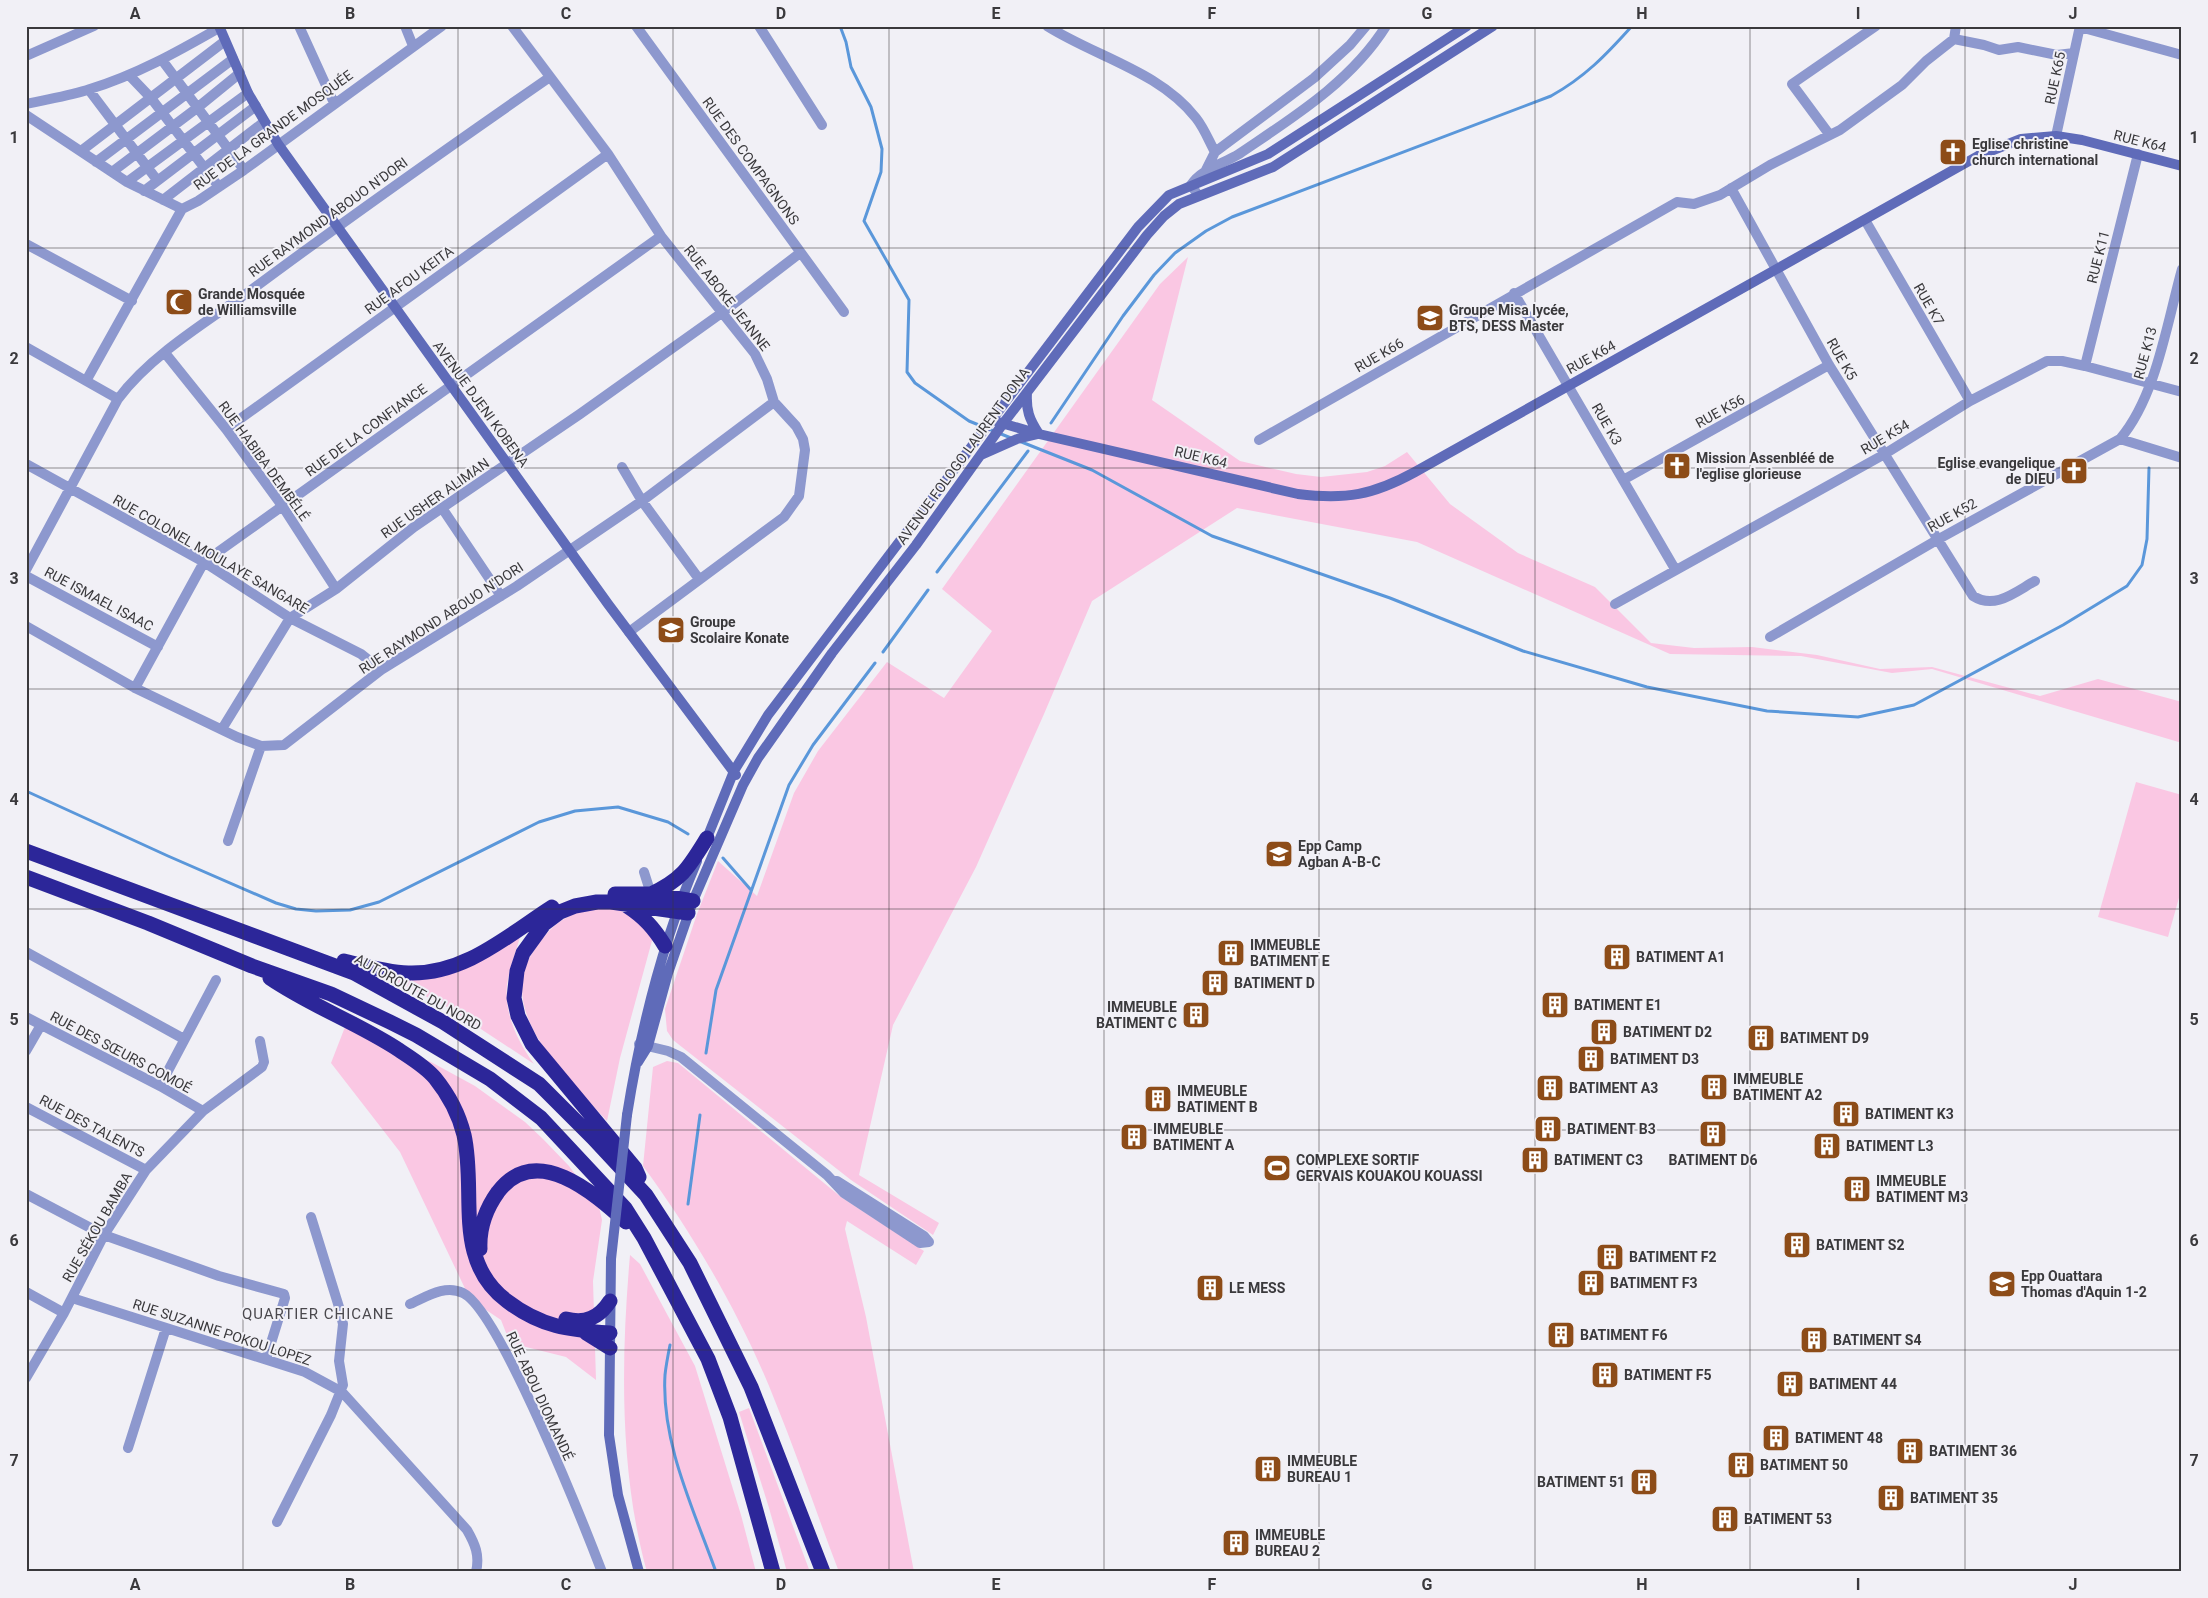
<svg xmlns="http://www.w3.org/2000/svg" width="2208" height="1598" font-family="Roboto,sans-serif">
<rect width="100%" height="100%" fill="#f1f0f6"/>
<path fill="#fac7e3" d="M1188 257 1152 400 1240 461 1296 474 1321 477 1367 472 1385 466 1407 452 1450 504 1518 553 1595 587 1651 643 1694 648 1752 647 1817 655 1880 669 1932 667 2040 696 2098 679 2182 702V743L1932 669 1892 673 1801 656 1670 654 1417 542 1237 508 1092 601 1044 714 976 867 893 1025 859 1175 939 1223 933 1235 851 1180 673 1040 667 1031 665 1009 697 914 718 861 757 896 794 793 818 751 887 662 944 698 992 631 942 589 1160 284Z
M2136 782 2182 795V887L2168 937 2098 917Z
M585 909H618L635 919 653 937 620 1058 607 1121C569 1079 491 1010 535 949 550 927 560 919 585 909Z
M520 937C516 952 509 969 507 985 504 1014 518 1042 534 1064L449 1008 391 979Z
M345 1027 431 1062 475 1086 525 1122 543 1139 569 1166 599 1207 602 1220 593 1281 596 1380 566 1357 510 1343 501 1320 470 1299 400 1152 331 1063Z
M667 1061 678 1063 841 1197 924 1251 916 1265 847 1221 845 1229 866 1317 914 1572H839C817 1515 798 1457 775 1401 744 1321 694 1235 643 1166L653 1067Z
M630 1255 640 1264 695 1366 741 1515 756 1572H647C619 1472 621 1358 630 1255Z
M749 1408 810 1572H787L769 1508 739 1412Z"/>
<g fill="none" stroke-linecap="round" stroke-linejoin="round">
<path stroke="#5a97da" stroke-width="3" d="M840 26 846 42 851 67 871 107 882 149 881 172 864 221 909 300 907 372 915 383 969 421 1011 438
M1051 423 1123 316 1154 275 1175 253 1206 231 1232 217 1551 96C1585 77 1606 55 1632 26
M1019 441 1092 470 1212 536 1390 598 1523 651 1647 687 1767 711 1858 717 1914 705 2063 625 2127 586 2142 565 2147 539 2149 468
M937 572 1028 451
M883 652 928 590
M26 791 168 856 276 903 296 909 316 911 350 910 379 902 539 822 575 811 618 807 668 822 688 834
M723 858 751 890
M706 1053 716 990 789 785 813 745 875 663
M688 1204 700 1115
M670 1345C668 1355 666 1365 665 1375 661 1443 694 1510 716 1572"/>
<path stroke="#8d98ce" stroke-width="10" d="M299 26 334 103
M405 26 413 46
M512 26 608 154 661 236 755 354 767 379 774 402 796 426 803 439 805 450 799 496 784 517 629 632
M636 26 844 312
M759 26 822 125
M1047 26C1096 57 1159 71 1196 118 1204 128 1209 141 1215 152
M2080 27 2182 55
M1954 39 1984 45 1999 50 2018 47 2057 55 2074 53
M26 56 94 26
M162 60 244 170
M129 75 151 98 219 187
M89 90 157 180
M26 104C47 99 70 96 90 89 136 75 177 52 219 28
M26 115 127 182 182 209
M1829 134 1792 84 1876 26
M2056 136 2080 26
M81 151 225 41
M96 162 233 59
M1206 170 1215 152 1314 78 1350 45 1366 26
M112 172 197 108 240 73
M127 182 248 93
M1731 188 1829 365 1973 596C1995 610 2015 592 2035 581
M144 191 256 106
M1198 195 1191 185C1201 169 1223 164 1239 154 1292 118 1351 82 1386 26
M163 200 264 122
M1865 220 1970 401
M26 244 132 301
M1514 293 1675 569
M26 347 118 399
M165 353 226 429 283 507 336 589
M2085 366 2138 154
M86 381 182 209 198 201 244 170 442 26
M226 429 608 154
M2120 439 2182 458
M1259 440 1677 202 1694 204 1720 195 1770 165 1840 130 1902 85 1926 61 1954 39 1956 26
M26 464 204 562 290 618 361 654 381 670
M622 467 642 501 699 579
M1623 480 1829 365
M442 508 501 596
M26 570 118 399C150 356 206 322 250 291 348 218 449 147 550 77
M26 576 158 647
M1615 604 1883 455 1970 401 2047 361H2062L2085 366 2182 392
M26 626 135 688 237 737 261 746 284 745 381 670 517 586 642 501 774 402
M1770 637 1937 540 2120 439C2156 397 2167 323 2182 269
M135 688 204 562 661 236
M222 729 290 618 336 589 414 527 580 414 723 312 800 253
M228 841 261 746
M644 872 651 894 656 897
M26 952 184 1039
M26 1017 160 1086 203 1111
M639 1044 668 1051 681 1057 827 1175 844 1193 920 1243 929 1242
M26 1051 41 1025
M160 1086 216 980
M26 1107 146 1170
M837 1181 924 1236 929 1242
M26 1194 104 1235 219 1276 284 1294 285 1298 266 1359
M26 1292 64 1313
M72 1298 305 1372 342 1392 467 1530C475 1544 480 1555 476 1572
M410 1304C426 1297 445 1284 463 1293 499 1310 584 1525 602 1572
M26 1378 64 1313 104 1235 146 1170 203 1111 262 1067 264 1062 260 1041
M128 1448 166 1328
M277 1522 331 1415 343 1385 339 1361 343 1324 339 1307 311 1217"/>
<path stroke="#5f6bb9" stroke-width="10" d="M219 26 248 93 278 144 608 604 736 775
M1027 393C1026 410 1029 419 1039 434
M998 422 1039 434 1298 494C1346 500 1373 495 1415 472L1978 156 2021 139 2056 136 2082 140 2182 166
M981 455 1017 439 1038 434
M705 843 734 771 768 715 1138 227 1169 195 1268 154 1467 26
M638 1062 648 1046 668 973 693 901 743 785 758 758 832 653 916 545 1002 425 1147 235 1164 216 1179 204 1273 167 1493 26
M627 1115C641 1027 662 943 697 861
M611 1259 609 1435 618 1495 639 1572"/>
<path stroke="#2c2699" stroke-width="15" d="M26 851 354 973 443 1022 539 1084 593 1138 646 1195 690 1263 751 1387 823 1572
M26 877 148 923 252 966 331 994 390 1022 416 1035 490 1079 541 1118 625 1208 644 1238 708 1359 730 1417 773 1572
M615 894H651L693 901
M651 894C683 879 689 867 707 838
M627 906C644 917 654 928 665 946
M344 961C365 966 386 972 408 973 464 975 507 936 552 907
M270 978C311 1006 358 1023 399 1050 411 1058 426 1067 435 1078 448 1094 459 1115 464 1135 477 1193 452 1260 507 1301 541 1327 569 1330 610 1333
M639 1177 635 1168 532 1044 518 1016 514 998 517 971 523 953 544 924 560 912 575 906 597 902H611L688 913
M480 1249C479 1228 485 1210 498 1192 536 1142 594 1193 626 1222
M566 1319C585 1324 599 1318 610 1301
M586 1333 610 1348"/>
<path stroke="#5f6bb9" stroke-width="10" d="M611 1259 627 1115"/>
</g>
<path fill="none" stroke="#3a393c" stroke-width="1" stroke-opacity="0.55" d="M243 26V1572M458 26V1572M673 26V1572M889 26V1572M1104 26V1572M1319 26V1572M1535 26V1572M1750 26V1572M1965 26V1572M26 248H2182M26 468H2182M26 689H2182M26 909H2182M26 1130H2182M26 1350H2182"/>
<defs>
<symbol id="church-square" viewBox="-11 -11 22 22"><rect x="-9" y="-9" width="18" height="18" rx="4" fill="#8d4c18" stroke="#f1f0f6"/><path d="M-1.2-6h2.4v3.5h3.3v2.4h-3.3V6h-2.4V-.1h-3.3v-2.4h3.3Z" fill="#fff"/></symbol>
<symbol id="mosque-square" viewBox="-11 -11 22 22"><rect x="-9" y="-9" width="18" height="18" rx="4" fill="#8d4c18" stroke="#f1f0f6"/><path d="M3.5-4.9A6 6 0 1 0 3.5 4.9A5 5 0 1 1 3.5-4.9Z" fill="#fff"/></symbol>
<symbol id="university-square" viewBox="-11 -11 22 22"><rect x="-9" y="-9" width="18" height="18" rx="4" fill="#8d4c18" stroke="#f1f0f6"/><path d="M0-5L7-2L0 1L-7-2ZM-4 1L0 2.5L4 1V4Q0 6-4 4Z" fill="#fff"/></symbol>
<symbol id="school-square" viewBox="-11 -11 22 22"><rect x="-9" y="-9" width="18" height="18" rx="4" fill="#8d4c18" stroke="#f1f0f6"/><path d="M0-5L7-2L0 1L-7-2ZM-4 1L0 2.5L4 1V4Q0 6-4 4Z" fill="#fff"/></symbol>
<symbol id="building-square" viewBox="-11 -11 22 22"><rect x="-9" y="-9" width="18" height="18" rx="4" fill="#8d4c18" stroke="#f1f0f6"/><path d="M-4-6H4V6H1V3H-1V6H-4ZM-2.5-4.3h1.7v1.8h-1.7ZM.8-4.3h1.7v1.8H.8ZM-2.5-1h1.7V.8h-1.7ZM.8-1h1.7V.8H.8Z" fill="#fff"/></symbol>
<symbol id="stadium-square" viewBox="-11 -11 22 22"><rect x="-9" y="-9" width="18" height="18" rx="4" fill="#8d4c18" stroke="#f1f0f6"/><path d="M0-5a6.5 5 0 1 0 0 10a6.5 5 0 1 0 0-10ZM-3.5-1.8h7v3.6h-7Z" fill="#fff"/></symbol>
</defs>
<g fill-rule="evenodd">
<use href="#church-square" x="1937" y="136" width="32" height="32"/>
<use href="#mosque-square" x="163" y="286" width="32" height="32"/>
<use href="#university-square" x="1414" y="302" width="32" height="32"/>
<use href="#church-square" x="1661" y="450" width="32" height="32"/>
<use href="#church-square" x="2058" y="455" width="32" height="32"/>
<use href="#school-square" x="655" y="614" width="32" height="32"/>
<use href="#school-square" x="1263" y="838" width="32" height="32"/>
<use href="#building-square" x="1215" y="937" width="32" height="32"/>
<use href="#building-square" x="1601" y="941" width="32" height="32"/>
<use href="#building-square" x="1199" y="967" width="32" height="32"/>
<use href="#building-square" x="1539" y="989" width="32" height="32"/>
<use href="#building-square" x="1180" y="999" width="32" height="32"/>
<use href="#building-square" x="1588" y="1016" width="32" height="32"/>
<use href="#building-square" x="1745" y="1022" width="32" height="32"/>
<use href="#building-square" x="1575" y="1043" width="32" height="32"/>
<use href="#building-square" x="1698" y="1071" width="32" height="32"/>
<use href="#building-square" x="1534" y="1072" width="32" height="32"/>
<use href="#building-square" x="1142" y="1083" width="32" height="32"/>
<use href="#building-square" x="1830" y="1098" width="32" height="32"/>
<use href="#building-square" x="1532" y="1113" width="32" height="32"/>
<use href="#building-square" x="1697" y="1118" width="32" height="32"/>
<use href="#building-square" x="1118" y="1121" width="32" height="32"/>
<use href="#building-square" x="1811" y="1130" width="32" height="32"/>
<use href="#building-square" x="1519" y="1144" width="32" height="32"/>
<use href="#stadium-square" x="1261" y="1152" width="32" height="32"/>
<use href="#building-square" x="1841" y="1173" width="32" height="32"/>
<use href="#building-square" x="1781" y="1229" width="32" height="32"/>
<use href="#building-square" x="1594" y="1241" width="32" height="32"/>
<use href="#building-square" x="1575" y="1267" width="32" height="32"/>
<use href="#school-square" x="1986" y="1268" width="32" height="32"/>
<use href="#building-square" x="1194" y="1272" width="32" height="32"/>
<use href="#building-square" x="1545" y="1319" width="32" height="32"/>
<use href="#building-square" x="1798" y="1324" width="32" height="32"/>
<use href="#building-square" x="1589" y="1359" width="32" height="32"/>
<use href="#building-square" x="1774" y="1368" width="32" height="32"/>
<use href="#building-square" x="1760" y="1422" width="32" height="32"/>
<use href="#building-square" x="1894" y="1435" width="32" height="32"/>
<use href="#building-square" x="1725" y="1449" width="32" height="32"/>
<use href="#building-square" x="1252" y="1453" width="32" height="32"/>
<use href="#building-square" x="1628" y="1466" width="32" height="32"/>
<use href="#building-square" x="1875" y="1482" width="32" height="32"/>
<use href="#building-square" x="1709" y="1503" width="32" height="32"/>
<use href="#building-square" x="1220" y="1527" width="32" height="32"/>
</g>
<g text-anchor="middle" stroke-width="4" stroke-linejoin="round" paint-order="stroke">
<g font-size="14" fill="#3a393c" stroke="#f1f0f6">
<text transform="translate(2055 78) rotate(-78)" y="5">RUE K65</text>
<text transform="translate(273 130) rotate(-36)" y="5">RUE DE LA GRANDE MOSQUÉE</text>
<text transform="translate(2140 141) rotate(14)" y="5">RUE K64</text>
<text transform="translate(751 161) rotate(54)" y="5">RUE DES COMPAGNONS</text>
<text transform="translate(328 217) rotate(-36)" y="5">RUE RAYMOND ABOUO N'DORI</text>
<text transform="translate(2098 257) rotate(-76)" y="5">RUE K11</text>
<text transform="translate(409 280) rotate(-36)" y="5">RUE AFOU KEITA</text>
<text transform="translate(727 298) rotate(52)" y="5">RUE ABOKE JEANNE</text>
<text transform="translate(1929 304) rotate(60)" y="5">RUE K7</text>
<text transform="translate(2145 353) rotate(-75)" y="5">RUE K13</text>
<text transform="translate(1379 355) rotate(-30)" y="5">RUE K66</text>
<text transform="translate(1591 357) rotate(-29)" y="5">RUE K64</text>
<text transform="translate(1842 359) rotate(60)" y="5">RUE K5</text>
<text transform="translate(481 404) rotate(54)" y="5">AVENUE DJENI KOBENA</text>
<text transform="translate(1720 411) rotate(-29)" y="5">RUE K56</text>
<text transform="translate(1607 424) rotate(60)" y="5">RUE K3</text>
<text transform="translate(366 430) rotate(-36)" y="5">RUE DE LA CONFIANCE</text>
<text transform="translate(1885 437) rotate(-31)" y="5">RUE K54</text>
<text transform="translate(963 456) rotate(-54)" y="5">AVENUE FOLOGO LAURENT DONA</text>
<text transform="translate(1201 457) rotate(13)" y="5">RUE K64</text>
<text transform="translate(264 461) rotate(54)" y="5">RUE HABIBA DEMBÉLÉ</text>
<text transform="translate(435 498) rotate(-35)" y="5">RUE USHER ALIMAN</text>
<text transform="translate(1952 515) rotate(-29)" y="5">RUE K52</text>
<text transform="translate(211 554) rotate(30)" y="5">RUE COLONEL MOULAYE SANGARE</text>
<text transform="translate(99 599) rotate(28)" y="5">RUE ISMAEL ISAAC</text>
<text transform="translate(441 618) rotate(-33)" y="5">RUE RAYMOND ABOUO N'DORI</text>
<text transform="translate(418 992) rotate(29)" y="5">AUTOROUTE DU NORD</text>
<text transform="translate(121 1052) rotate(28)" y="5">RUE DES SŒURS COMOÉ</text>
<text transform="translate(92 1126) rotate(28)" y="5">RUE DES TALENTS</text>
<text transform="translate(97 1227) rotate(-60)" y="5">RUE SÉKOU BAMBA</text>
<text transform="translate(222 1332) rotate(18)" y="5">RUE SUZANNE POKOU LOPEZ</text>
<text transform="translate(540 1396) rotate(65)" y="5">RUE ABOU DIOMANDÉ</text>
</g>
<g font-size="14" font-weight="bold" fill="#3a393c" stroke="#f1f0f6" text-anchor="start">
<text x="1972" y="149">Eglise christine<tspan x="1972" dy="16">church international</tspan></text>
<text x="198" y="299">Grande Mosquée<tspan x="198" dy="16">de Williamsville</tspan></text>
<text x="1449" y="315">Groupe Misa lycée,<tspan x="1449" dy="16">BTS, DESS Master</tspan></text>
<text x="1696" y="463">Mission Assenbléé de<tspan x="1696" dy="16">l'eglise glorieuse</tspan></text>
<text x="2055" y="468" text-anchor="end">Eglise evangelique<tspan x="2055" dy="16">de DIEU</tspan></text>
<text x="690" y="627">Groupe<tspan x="690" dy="16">Scolaire Konate</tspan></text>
<text x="1298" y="851">Epp Camp<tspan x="1298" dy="16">Agban A-B-C</tspan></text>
<text x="1250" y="950">IMMEUBLE<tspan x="1250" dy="16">BATIMENT E</tspan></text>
<text x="1636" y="962">BATIMENT A1</text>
<text x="1234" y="988">BATIMENT D</text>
<text x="1574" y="1010">BATIMENT E1</text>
<text x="1177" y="1012" text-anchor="end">IMMEUBLE<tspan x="1177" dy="16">BATIMENT C</tspan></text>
<text x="1623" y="1037">BATIMENT D2</text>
<text x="1780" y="1043">BATIMENT D9</text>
<text x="1610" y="1064">BATIMENT D3</text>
<text x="1733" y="1084">IMMEUBLE<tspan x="1733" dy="16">BATIMENT A2</tspan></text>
<text x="1569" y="1093">BATIMENT A3</text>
<text x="1177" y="1096">IMMEUBLE<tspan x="1177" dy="16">BATIMENT B</tspan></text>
<text x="1865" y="1119">BATIMENT K3</text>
<text x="1153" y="1134">IMMEUBLE<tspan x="1153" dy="16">BATIMENT A</tspan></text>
<text x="1567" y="1134">BATIMENT B3</text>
<text x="1846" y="1151">BATIMENT L3</text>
<text x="1296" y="1165">COMPLEXE SORTIF<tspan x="1296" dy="16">GERVAIS KOUAKOU KOUASSI</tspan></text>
<text x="1554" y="1165">BATIMENT C3</text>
<text x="1713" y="1165" text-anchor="middle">BATIMENT D6</text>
<text x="1876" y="1186">IMMEUBLE<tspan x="1876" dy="16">BATIMENT M3</tspan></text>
<text x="1816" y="1250">BATIMENT S2</text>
<text x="1629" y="1262">BATIMENT F2</text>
<text x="2021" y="1281">Epp Ouattara<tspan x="2021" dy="16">Thomas d'Aquin 1-2</tspan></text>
<text x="1610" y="1288">BATIMENT F3</text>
<text x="1229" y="1293">LE MESS</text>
<text x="1580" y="1340">BATIMENT F6</text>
<text x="1833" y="1345">BATIMENT S4</text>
<text x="1624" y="1380">BATIMENT F5</text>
<text x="1809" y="1389">BATIMENT 44</text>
<text x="1795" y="1443">BATIMENT 48</text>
<text x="1929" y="1456">BATIMENT 36</text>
<text x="1287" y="1466">IMMEUBLE<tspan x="1287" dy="16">BUREAU 1</tspan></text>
<text x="1760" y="1470">BATIMENT 50</text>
<text x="1625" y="1487" text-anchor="end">BATIMENT 51</text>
<text x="1910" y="1503">BATIMENT 35</text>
<text x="1744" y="1524">BATIMENT 53</text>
<text x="1255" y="1540">IMMEUBLE<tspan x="1255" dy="16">BUREAU 2</tspan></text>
</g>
<g font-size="15" letter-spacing="1" fill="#4a484d" stroke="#f1f0f6">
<text x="318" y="1319">QUARTIER CHICANE</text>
</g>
</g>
<rect width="2208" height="1598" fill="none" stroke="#f1f0f6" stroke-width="55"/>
<rect x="28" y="28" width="2152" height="1542" fill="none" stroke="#3a393c" stroke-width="2"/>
<g font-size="16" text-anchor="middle" font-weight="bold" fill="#3a393c">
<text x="135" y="19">A</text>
<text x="350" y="19">B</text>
<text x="566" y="19">C</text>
<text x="781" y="19">D</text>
<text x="996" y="19">E</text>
<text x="1212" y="19">F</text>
<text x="1427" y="19">G</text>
<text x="1642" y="19">H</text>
<text x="1858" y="19">I</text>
<text x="2073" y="19">J</text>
<text x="14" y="143">1</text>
<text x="2194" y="143">1</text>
<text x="14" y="364">2</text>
<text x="2194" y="364">2</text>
<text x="14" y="584">3</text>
<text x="2194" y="584">3</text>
<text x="14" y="805">4</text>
<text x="2194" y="805">4</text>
<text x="14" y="1025">5</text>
<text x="2194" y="1025">5</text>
<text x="14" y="1246">6</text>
<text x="2194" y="1246">6</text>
<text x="14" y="1466">7</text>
<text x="2194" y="1466">7</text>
<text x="135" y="1590">A</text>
<text x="350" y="1590">B</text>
<text x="566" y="1590">C</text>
<text x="781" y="1590">D</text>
<text x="996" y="1590">E</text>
<text x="1212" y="1590">F</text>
<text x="1427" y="1590">G</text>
<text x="1642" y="1590">H</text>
<text x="1858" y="1590">I</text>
<text x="2073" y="1590">J</text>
</g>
</svg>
